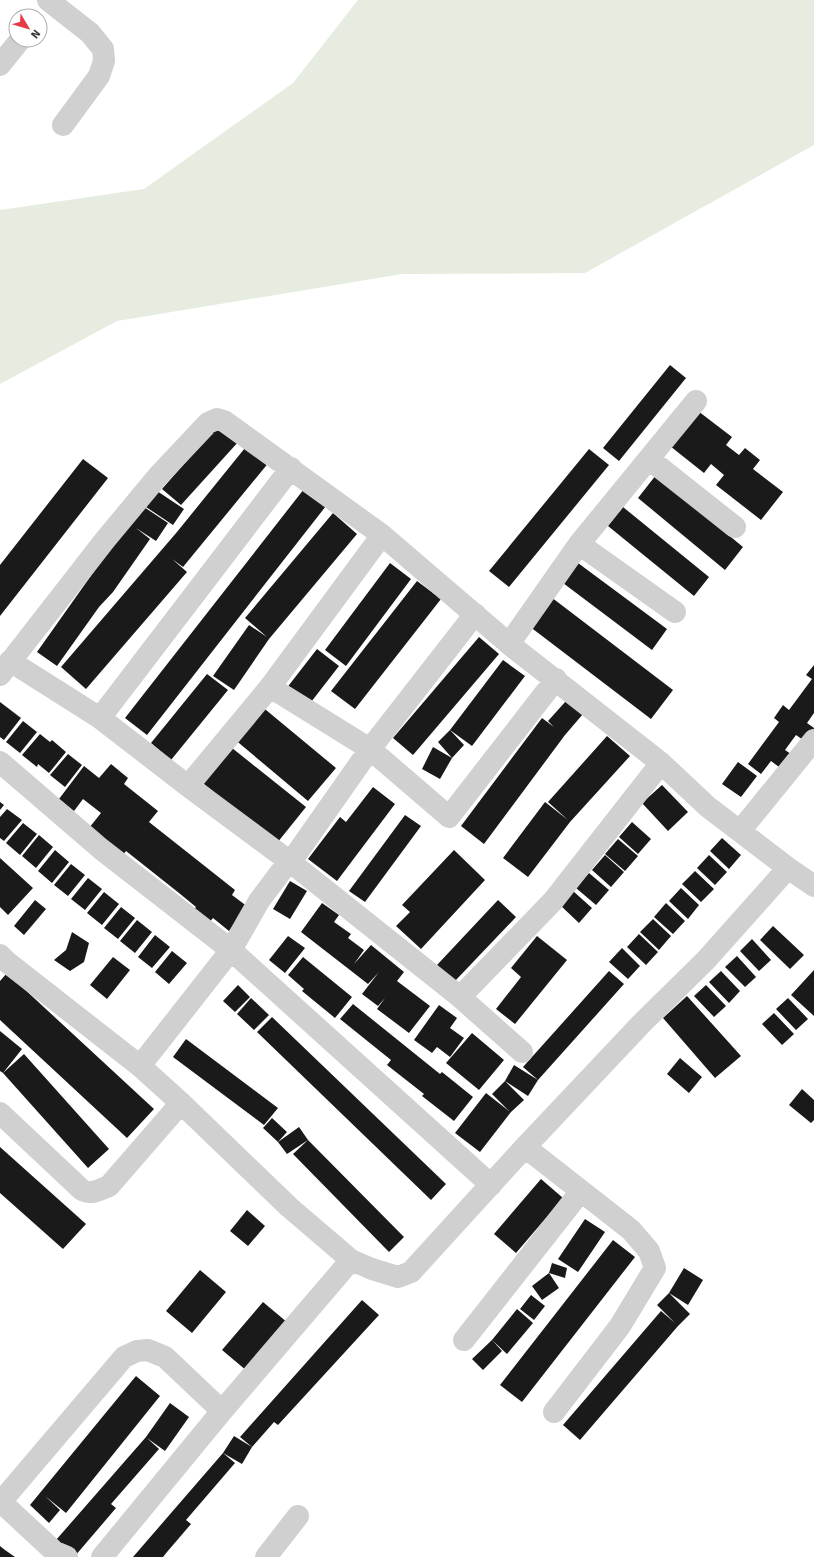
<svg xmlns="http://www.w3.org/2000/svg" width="814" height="1557" font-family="Signika,sans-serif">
<rect width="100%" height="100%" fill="#fff"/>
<path fill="#e6ecdf" d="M358 0H814V145L585 273 402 274 117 321 0 384V210L144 189 293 83Z"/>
<path fill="#1a1a1a" d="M670 365 686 378 619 461 603 448Z
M698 411 732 437 726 445 739 455 745 448 760 460 753 469 783 492 761 520 716 485 724 475 711 464 704 473 670 446Z
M220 423 239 441 181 505 162 489Z
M249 443 270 461 183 567 172 559 187 572 86 689 61 667 177 532Z
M589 449 609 465 509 587 489 571Z
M83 459 108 478 0 616V565Z
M656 475 743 547 725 570 638 498Z
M304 489 326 506 147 735 125 718Z
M157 491 184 509 173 525 146 507Z
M141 505 168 523 156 541 136 528 150 539 113 592 99 607 57 666 37 652Z
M623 507 709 577 694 596 608 526Z
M333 513 357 534 269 639 234 690 213 676 249 625 267 637 245 618Z
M390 563 411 579 346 666 325 650Z
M578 563 667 629 652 650 563 583Z
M417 581 441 599 355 709 331 691Z
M551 597 673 690 651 719 529 626Z
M479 637 499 654 413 755 393 738Z
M317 649 339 666 308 706 286 689Z
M503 660 525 676 472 746 450 730Z
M814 665V713L807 723 814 728V731L806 742 796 735 785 750 794 756 783 770 771 761 761 774 748 764 779 722 774 718 783 705 789 710 812 679 806 675Z
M207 674 228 690 171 760 151 743Z
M566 701 583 714 565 735 484 844 461 826 542 718 554 727 548 721Z
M0 702 21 718 4 740 0 737Z
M260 705 336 768 308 801 233 738Z
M23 721 37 732 20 753 6 742Z
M450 730 464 745 452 758 438 742Z
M40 734 50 742 52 740 66 752 49 773 38 764 37 767 22 755Z
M607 736 630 756 570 822 528 877 503 858 545 802 568 820 548 802Z
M227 744 306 807 277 843 199 780Z
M433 747 452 758 440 779 422 769Z
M68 754 82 765 65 787 50 775Z
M738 762 757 776 741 797 722 784Z
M111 764 128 778 124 784 158 811 149 822 235 890 232 895 248 907 229 931 213 918 208 924 193 911 196 907 179 893 126 851 123 855 89 828 101 813 83 799 74 811 59 799 84 766 99 778Z
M662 785 688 812 668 831 642 803Z
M373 787 395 804 337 881 308 859 340 817 346 822Z
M0 802 4 805 0 810Z
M7 809 22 820 4 841 0 838V817Z
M405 815 421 826 365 902 349 891Z
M632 822 651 839 638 854 619 837Z
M23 823 37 834 20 855 6 843Z
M39 835 53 847 36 868 22 856Z
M722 838 741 855 729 869 710 851Z
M618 839 638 856 625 871 605 854Z
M55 850 69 862 52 883 38 871Z
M454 850 485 880 421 949 396 926 410 912 402 905Z
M605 855 624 872 611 887 592 870Z
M709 855 727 872 715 885 697 868Z
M0 858 33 888 8 915 0 907Z
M71 864 85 875 68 896 54 885Z
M695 871 714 889 701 902 682 884Z
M589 873 609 890 596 905 576 888Z
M88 878 102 889 85 910 71 899Z
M290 881 307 891 290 919 273 909Z
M681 888 699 905 688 919 669 901Z
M573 891 592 908 579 923 560 905Z
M104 892 119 904 102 925 87 913Z
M35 900 46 909 24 935 14 926Z
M498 900 516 917 455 981 437 965Z
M322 903 339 915 334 922 351 934 348 938 364 950 354 964 371 945 404 972 397 981 430 1006 409 1033 377 1009 385 998 378 1006 362 994 379 972 368 984 301 932Z
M666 903 685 921 673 934 654 917Z
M121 907 135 918 118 939 104 928Z
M653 919 671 936 659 950 640 932Z
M137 920 152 932 135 953 120 941Z
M773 926 804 955 790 969 760 940Z
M72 932 89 943 84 962 70 971 54 960 66 950Z
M639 934 658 952 646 965 627 947Z
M155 935 170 947 152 968 138 957Z
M288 936 305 948 285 973 269 960Z
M537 936 567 960 515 1024 496 1009 521 977 511 968Z
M752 939 771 960 759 971 740 951Z
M622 948 640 966 628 979 609 962Z
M172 951 187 963 169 984 155 972Z
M737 956 756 977 745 987 725 967Z
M113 957 130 970 107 999 90 985Z
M303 957 352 997 335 1018 302 991 304 989 288 975Z
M814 970V1016L791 995Z
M609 971 624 984 538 1080 528 1096 505 1081 514 1065 538 1080 523 1067Z
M721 971 740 991 729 1003 709 982Z
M7 973 154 1109 127 1138 0 1020V981Z
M238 985 250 997 235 1012 223 1001Z
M706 985 726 1006 714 1017 694 996Z
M687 996 741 1056 715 1078 663 1018Z
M251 998 269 1015 254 1030 237 1014Z
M788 998 808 1019 796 1030 776 1009Z
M353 1004 440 1074 442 1072 473 1097 454 1121 422 1096 424 1094 387 1065 391 1060 340 1019Z
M439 1005 457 1018 450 1028 464 1038 450 1057 437 1047 432 1053 414 1040Z
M774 1013 794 1034 782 1045 762 1024Z
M272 1017 446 1184 431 1200 257 1032Z
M0 1031 22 1049 3 1073 0 1071Z
M472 1033 504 1060 479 1090 446 1063Z
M186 1039 278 1108 264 1125 173 1057Z
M24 1054 109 1149 88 1168 3 1073Z
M680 1058 702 1077 689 1093 667 1074Z
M505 1081 524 1100 511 1112 480 1152 455 1133 486 1093 509 1111 492 1094Z
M802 1089 814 1100V1120L811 1123 789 1105Z
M272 1118 287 1132 278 1142 299 1127 308 1140 287 1154 278 1142 263 1128Z
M308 1140 404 1237 389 1252 293 1154Z
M0 1147 86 1224 63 1249 0 1193Z
M541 1179 563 1198 516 1253 494 1234Z
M247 1210 265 1226 248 1246 230 1231Z
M585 1219 605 1232 578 1272 558 1259Z
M613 1240 635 1257 522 1402 500 1385Z
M552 1263 567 1268 565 1278 549 1273 559 1288 542 1300 532 1286 549 1273Z
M684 1268 703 1280 688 1305 669 1293 690 1314 678 1326 580 1440 563 1425 661 1311 675 1323 657 1305 669 1293Z
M200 1270 226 1292 192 1333 166 1311Z
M531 1295 545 1306 534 1320 520 1309Z
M362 1300 379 1315 278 1425 274 1422 252 1447 240 1437Z
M263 1302 288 1323 247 1371 222 1350Z
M517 1309 533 1323 507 1354 492 1340Z
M492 1340 502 1351 483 1370 472 1359Z
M136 1376 160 1396 66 1513 45 1496 60 1510 49 1523 30 1505Z
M170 1403 189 1417 165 1451 147 1438 159 1449 111 1504 116 1508 75 1556 56 1540 146 1437Z
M234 1436 252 1447 242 1464 223 1453 235 1463 186 1520 191 1524 167 1552 163 1557H133L223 1453Z
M0 1546 5 1550 15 1557H0Z"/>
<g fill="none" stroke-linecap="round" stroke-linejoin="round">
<path stroke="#d0d0d0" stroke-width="22" d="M48 0 90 33 103 49 104 61 99 76 63 125
M0 65 20 40
M649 459 735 527
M579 544 675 612
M509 644 579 544 696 401
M10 661 100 718 188 786 289 861 460 997 522 1052
M0 675 105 540 159 475 208 423 217 419 224 421 382 535 509 644 661 763 708 807 788 868 814 886
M270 687 370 749 449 817 556 679
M100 718 291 468
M0 762 101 849 231 950 491 1185
M188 786 270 687 382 535
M740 831 814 740
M0 955 7 962 140 1066 181 1103 289 1207 351 1260 372 1269 398 1277 411 1272 525 1147 643 1022 706 960 788 868
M460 997 553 901 661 763
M140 1066 231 950 259 901 289 861 297 853 370 749 475 614
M0 1113 82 1190C91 1195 99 1190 109 1186L181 1103
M525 1147 631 1230 649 1251 655 1268 620 1326 554 1412
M464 1340 581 1191
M1 1502 55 1552 67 1557
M0 1503 124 1357 137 1351 148 1350 165 1357 222 1411 351 1260
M102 1557 222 1411
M266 1557 298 1516"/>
</g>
<g transform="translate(28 28) rotate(128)"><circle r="19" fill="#ffffff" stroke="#adadad"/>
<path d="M0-3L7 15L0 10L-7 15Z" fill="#e63946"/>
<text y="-6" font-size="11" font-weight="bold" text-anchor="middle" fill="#333333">N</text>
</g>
</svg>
